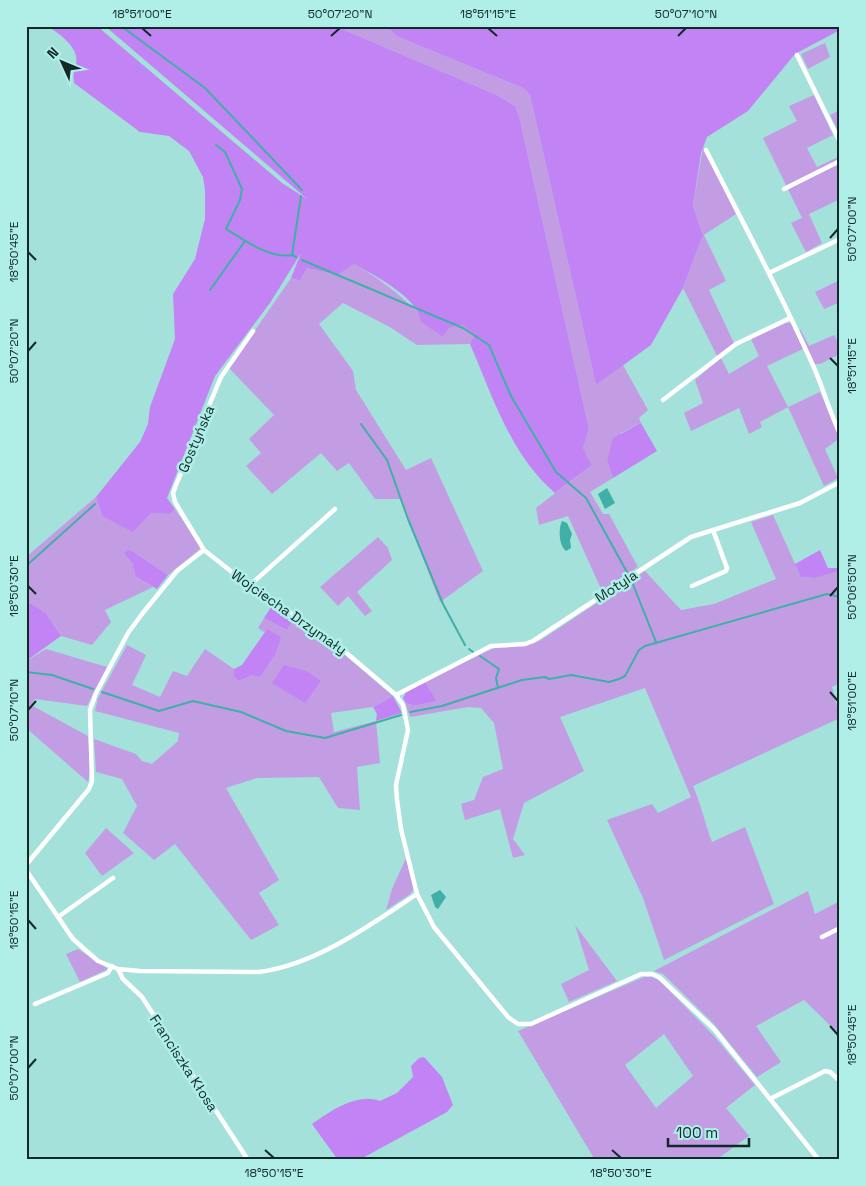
<svg xmlns="http://www.w3.org/2000/svg" width="866" height="1186" font-family="'Space Grotesk',sans-serif">
<rect width="100%" height="100%" fill="#a3e1da"/>
<path fill="#c39de4" fill-rule="evenodd" d="M335 26H387L396 36 523 88 530 95 596 385 623 365 648 410 639 418 641 423 621 433 607 461 613 478 590 492 603 514H609L638 567 602 591 568 516 539 525 536 508 592 465 583 448 589 429 519 116 515 106 497 95Z
M825 43 830 57 808 69 801 54Z
M814 95 833 135 807 148 817 167 840 156V199L809 214 822 243 806 252 791 223 802 218 763 138 797 121 789 106Z
M840 110V135L830 115Z
M703 147 736 214 704 235 726 281 709 290 734 343 717 356 683 288 703 235 693 206Z
M354 264C391 285 414 307 443 337L449 328 462 325 476 335 470 344 417 345 388 326 343 303 319 324 353 371 356 390 406 470 431 458 483 571 440 602 400 499H375L349 463 337 471 321 453 272 494 246 466 261 453 249 439 274 415 229 368 291 278 300 281 307 268 338 275Z
M840 280V302L824 309 815 292Z
M786 323H791L803 349 767 366 788 407 820 392 840 438 825 449 838 478 824 486 788 407 760 422 762 427 749 434 739 408 691 431 684 413 703 403 695 380 721 358 729 374 759 356 751 339Z
M800 329 809 346 834 335 840 345V354L820 364H814L799 331Z
M96 497 102 516 151 513 170 514 175 509 201 548 168 575 129 549 125 553 132 563 136 577 153 587 105 610 111 622 92 645 61 636 46 613 30 603 26 604V557Z
M773 515 801 577 815 578 840 571V683L832 687 840 718 693 786C701 805 705 823 712 842L745 827 774 904 664 960 643 898 607 820 652 804 658 813 691 797 645 688 560 717 584 771 524 803 513 839 525 855 513 858 500 809 465 820 461 804 474 800 483 777 503 769 494 723 481 708 468 707 410 717 405 702 413 706 437 701 425 682 487 651 501 646H526L541 640 645 571 681 610 714 604 776 579 751 522Z
M378 537 388 548 392 560 357 592 372 611 365 616 348 596 338 606 320 587Z
M264 618 287 630 294 618 340 651 393 696 373 707 331 713 334 732 376 721 380 763 357 767 360 810 338 808 319 777 257 778 226 788 279 880 259 893 279 925 251 940 175 844 154 860 123 833 137 806 122 779 96 772 94 739 136 754 142 761 152 764 178 741 179 733 95 711 98 698 127 645 146 655 132 685 160 697 173 671 187 676 205 649 234 669V676L238 681 267 629 264 632 258 628Z
M46 649 107 667 87 706 35 699 31 705 88 736 90 770 88 782 26 728V661Z
M106 828 134 853 102 876 85 853Z
M406 858 414 889 409 895 386 910 392 889Z
M808 891 815 914 840 901V1035L804 1000 756 1026 781 1062 757 1077 713 1023 663 974 654 971Z
M575 925 617 981 569 1002 561 984 589 970Z
M78 949 108 969 80 982 66 954Z
M644 977H652L660 981 714 1036 755 1085 726 1108 749 1136 716 1160H595L518 1031ZM664 1034 693 1076 656 1108 625 1065Z"/>
<path fill="#c284f5" d="M47 26H97L282 183 307 199 105 26H335L497 95 515 106 519 116 589 429 583 448 592 465 555 493C511 456 492 395 470 344L475 335 462 325 449 328 443 337 421 322C418 297 375 276 354 264L338 275 307 268 300 281 291 278 301 253 270 303 215 376 167 498 175 509 170 514 151 513 133 532 102 516 96 497 140 442 148 424 150 407 175 339 173 294 195 259 205 219V190L203 177 189 151 169 136 140 132 74 83C73 74 74 72 76 64 80 48 59 33 47 26Z
M387 26H840V30L795 54 748 111 707 137 701 153 693 206 703 235 683 288 651 345 596 385 530 95 523 88 396 36Z
M641 423 657 451 613 478 607 461 613 438Z
M129 549 168 575 157 589 136 577 132 563 124 553Z
M820 550 828 568H840V571L815 578 801 577 795 564Z
M30 603 46 613 61 636 26 661V604Z
M273 604 294 618 287 630 264 618Z
M267 629 281 637 276 653 260 677 252 675 238 681 234 676V669L242 665Z
M284 665 306 671 321 681 305 703 272 683Z
M425 682 437 701 413 706 405 702 403 698 406 692Z
M393 696 402 713 376 721 377 714 373 707Z
M424 1057 442 1077 453 1105 447 1112 359 1160H338L312 1124C330 1111 358 1092 380 1101L397 1093 413 1077 411 1066 419 1058Z"/>
<path fill="#3fafa7" d="M607 488 615 503 605 509 598 494Z
M562 521 567 523 572 534 570 540 571 548 566 551C559 545 558 530 562 521Z
M440 890 446 897 438 909 435 907 431 895Z"/>
<g fill="none" stroke-linecap="round" stroke-linejoin="round">
<path stroke="#3fafa7" stroke-width="2" d="M121 26 205 88 302 190
M216 145 225 152 242 189 240 200 226 229C244 240 270 259 292 255
M296 257 292 255 301 196
M302 260 463 328 489 345 511 396 556 472 586 498 628 574
M210 290 245 241
M361 424 387 460 408 519 443 604 465 645
M26 566 95 504
M632 582 656 642
M469 649 473 652
M480 656 499 669 496 678 498 688
M26 672 52 675 93 689
M102 692 159 711 193 701 241 712 286 731 325 738 401 715
M410 712 442 706 522 680 545 677 549 679 571 675 609 682 619 679 625 676 639 650 645 646 827 594 840 597"/>
<path stroke="#fff" stroke-width="4.5" d="M797 55 840 142
M706 150C743 223 782 295 815 370 824 391 830 413 840 434
M784 189 840 161
M769 273 840 239
M253 331 221 377 176 485 173 493 175 502 204 550 237 576 336 644 396 695 403 705 408 730 396 785 397 800 401 829 417 894 434 927 508 1017 518 1024H531L641 974H652L659 977 714 1029 819 1160
M663 400 736 344 790 318
M250 585 335 509
M692 586 726 571 727 568 713 530
M396 695 491 646 525 644 533 641 691 537 800 503 840 482
M26 865 89 789 92 781 90 710 96 693 128 633 142 614 177 571 204 550
M26 870 73 939 98 961 118 969 140 971 259 972C315 965 371 925 417 894
M58 917 113 878
M822 937 840 928
M118 969 123 979 142 997 248 1160
M35 1004 108 973 112 966
M770 1099 825 1071 830 1072 840 1081"/>
</g>
<path fill="none" stroke="#112a28" stroke-width="2" d="M142 28 151 36M488 28 497 36M331 36 340 28M678 36 686 28M830 238 838 229M28 252 36 260M28 351 36 342M830 358 838 366M28 586 36 594M830 596 838 587M830 692 838 701M28 710 36 701M28 920 36 929M830 1026 838 1035M28 1068 36 1059M265 1150 274 1158M612 1150 621 1158"/>
<g text-anchor="middle" stroke-width="5" stroke-linejoin="round" paint-order="stroke">
<g font-size="14" fill="#112a28" stroke="#b0eee8">
<text transform="translate(196 439) rotate(-67)" y="5">Gostyńska</text>
<text transform="translate(616 586) rotate(-33)" y="5">Motyla</text>
<text transform="translate(289 612) rotate(35)" y="5">Wojciecha Drzymały</text>
<text transform="translate(184 1063) rotate(57)" y="5">Franciszka Kłosa</text>
</g>
</g>
<rect width="866" height="1186" fill="none" stroke="#b0eee8" stroke-width="55"/>
<g transform="translate(62 62) rotate(314)" stroke="#b0eee8" stroke-width="4" paint-order="stroke">
<path d="M0-4L9 19L0 12L-9 19Z" fill="#112a28"/>
<text y="-8" font-size="14" font-weight="bold" text-anchor="middle" fill="#112a28">N</text>
</g>
<path d="M668 1138v8h81v-8" fill="none" stroke="#112a28" stroke-width="2.5"/>
<text x="676" y="1138" font-size="15" fill="#112a28" stroke="#b0eee8" stroke-width="4" paint-order="stroke">100 m</text>
<rect x="28" y="28" width="810" height="1130" fill="none" stroke="#112a28" stroke-width="2"/>
<g font-size="12" text-anchor="middle" fill="#112a28">
<text x="142" y="18">18°51'00"E</text>
<text x="340" y="18">50°07'20"N</text>
<text x="488" y="18">18°51'15"E</text>
<text x="686" y="18">50°07'10"N</text>
<text transform="translate(852 229) rotate(-90)" y="4">50°07'00"N</text>
<text transform="translate(14 252) rotate(-90)" y="4">18°50'45"E</text>
<text transform="translate(14 351) rotate(-90)" y="4">50°07'20"N</text>
<text transform="translate(852 366) rotate(-90)" y="4">18°51'15"E</text>
<text transform="translate(14 586) rotate(-90)" y="4">18°50'30"E</text>
<text transform="translate(852 587) rotate(-90)" y="4">50°06'50"N</text>
<text transform="translate(852 701) rotate(-90)" y="4">18°51'00"E</text>
<text transform="translate(14 710) rotate(-90)" y="4">50°07'10"N</text>
<text transform="translate(14 920) rotate(-90)" y="4">18°50'15"E</text>
<text transform="translate(852 1035) rotate(-90)" y="4">18°50'45"E</text>
<text transform="translate(14 1068) rotate(-90)" y="4">50°07'00"N</text>
<text x="274" y="1177">18°50'15"E</text>
<text x="621" y="1177">18°50'30"E</text>
</g>
</svg>
